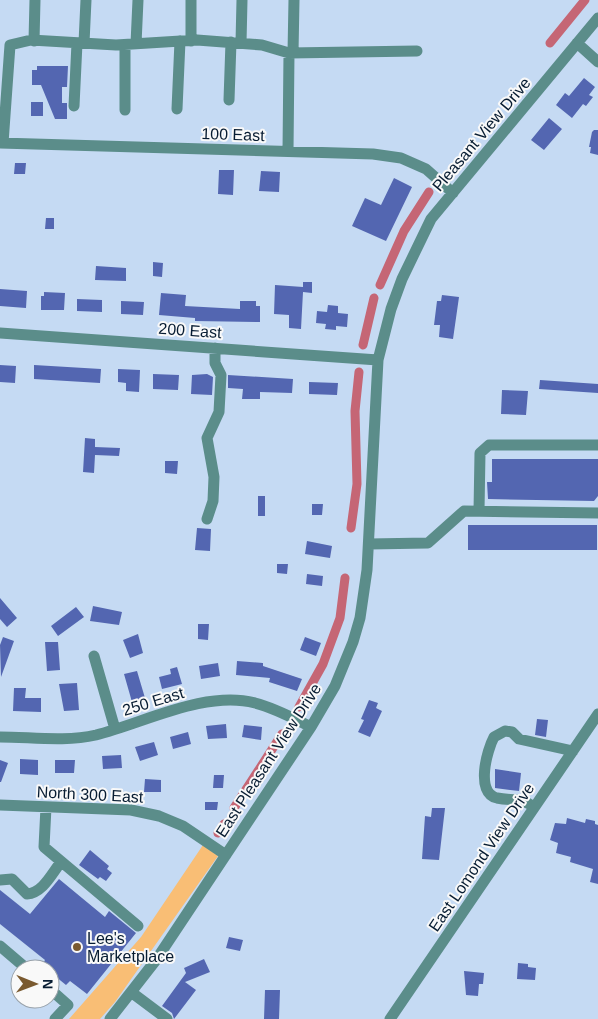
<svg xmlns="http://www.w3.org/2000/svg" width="598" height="1019" font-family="Helvetica,sans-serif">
<rect width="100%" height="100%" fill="#c5daf3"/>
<path fill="#f9be75" d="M203 845 218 856 115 1002 100 1019H69L141 937Z"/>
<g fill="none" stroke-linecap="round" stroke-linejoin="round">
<path stroke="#c56675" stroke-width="9" d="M550 43 585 0
M380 285 404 231 429 192
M363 345 374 298
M351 528 357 484 355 411 359 372
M299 707 323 664 340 618 345 578
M234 808 282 734
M218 833 224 824"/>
</g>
<path fill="#5366b1" d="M37 66H68L67 87H62V103H67V119H55L41 85H32V70H37Z
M584 78 595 87 589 95 593 97 586 106 583 104 572 118 556 105 565 93 569 96Z
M31 102H43V116H31Z
M549 118 562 129 544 150 531 140Z
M594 130H598V155L590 153 591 147H589L592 132Z
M15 163H26L25 174H14Z
M219 170H234L233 195 218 194Z
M261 171 280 172 279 192 259 191Z
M394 178 412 187 386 241 352 226 365 198 381 205Z
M46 218H54V229H45Z
M153 262 163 263 162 277 153 276Z
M96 266 126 268V281L95 280Z
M303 282H312V293L303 292 301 329 289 328V315L274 314 275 285 303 287Z
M0 289 27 291 26 308 0 306Z
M44 292 65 293 64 310H41V296H44Z
M161 293 186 295 185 306 240 309V301H256V306H260V322L195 321V318L159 315Z
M442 295 459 297 453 339 439 337 440 325H434L437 301H441Z
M77 299 102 300V312L77 311Z
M121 301 144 302 143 315 121 314Z
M328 305 338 306V313L348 314 347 327 336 326V330L325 329 326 324 316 323 317 311 327 312Z
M0 365 16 366 15 383 0 382Z
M34 365 101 369 100 383 34 379Z
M118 369 140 370 139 392 126 391V383L118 382Z
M153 374 179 375 178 390 153 389Z
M207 374 213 377 212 395 191 394 192 375Z
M228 375 293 379 292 393 260 392V399H242L243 389 228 388Z
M540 380 598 384V393L539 389Z
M309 382 338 383 337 395 309 394Z
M502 390 528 391 526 415 501 414Z
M85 438 95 439V447L120 448 119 456 95 455 94 473 83 472Z
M492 459H598V496L594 501 488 499 487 482H492Z
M165 461H178L177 474 165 473Z
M258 496H265V516H258Z
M312 504H323L322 515H312Z
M468 525H597V550H468Z
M197 528 211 529 210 551 195 550Z
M307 541 332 546 330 558 305 554Z
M277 564H288L287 574 277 573Z
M307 574 323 576 322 586 306 584Z
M0 598 17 618 7 627 0 619Z
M93 606 122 612 119 625 90 621Z
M76 607 84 617 58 636 51 626Z
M198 624H209L208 640 198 639Z
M138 634 143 653 130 658 123 640Z
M3 637 14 641 1 677 0 645Z
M305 637 321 643 316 656 300 650Z
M45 642H58L60 670 47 671Z
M237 661 263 663V666L302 679 297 691 269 682 270 678 236 675Z
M218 663 220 676 201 679 199 666Z
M177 667 182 684 162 689 159 677 171 674 170 669Z
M137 671 145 698 132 702 124 674Z
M77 683 79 710 64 711 59 684Z
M14 688H26L25 698H41V712L13 711Z
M369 700 378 703 376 708 382 711 370 737 358 732 364 720 361 719Z
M537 719 548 720 546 737 535 735Z
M226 724 227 738 208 739 206 726Z
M244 725 262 727 261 740 242 737Z
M188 732 191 744 173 749 170 737Z
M154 742 158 755 140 761 135 747Z
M121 755 122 768 103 769 102 756Z
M20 759 38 760V775L20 774Z
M0 760 8 763 1 782H0Z
M55 760H75L74 773H55Z
M495 769 521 773 519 791 495 788Z
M214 775H224L223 788H213Z
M145 779 161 780V792H144Z
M205 802H218L217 810H205Z
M432 808H445L439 860 422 859 425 816 431 817Z
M567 818 585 823 586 819 595 821V824L598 825V884L590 882 593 869 570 862 571 857 556 853 558 843 550 840 555 823 566 824Z
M90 850 109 866 107 869 112 873 106 881 100 877 98 879 79 865Z
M59 879 105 917 109 911 136 933 87 994 70 981 66 985 50 972V969L42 965 45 960 0 924V890L30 914Z
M229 937 243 940 240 951 226 948Z
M204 959 210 972 185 982 196 990 174 1019 172 1013 162 1006 186 973 184 968Z
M518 963 528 964V967L536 968 535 980 517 979Z
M464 971 484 973 483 984H479L478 996 466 995Z
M265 990H280L279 1019H264Z"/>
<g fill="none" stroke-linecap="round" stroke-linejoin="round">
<path stroke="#5b8d8a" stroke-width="11" d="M34 41 35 0
M191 41V0
M84 43 86 0
M241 43 242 0
M577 43 598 62
M136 44 138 0
M125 45V110
M293 53 294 0
M229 100 231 42
M74 106 77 43
M177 109 180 41
M0 143 373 154 401 158 426 169 453 193
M3 143 10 45 31 40 116 45 197 40 262 45 289 53 417 51
M288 151 289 53
M0 333 378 360
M479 511 480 453 489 445H598
M207 519 213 501 214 477 207 438 219 412 221 375 215 363V348
M369 544 428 543 464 511 598 513
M94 656 115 729
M0 737C31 737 65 742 96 735 144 723 205 690 255 703 275 708 293 718 311 727
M0 805 131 810 159 816 183 826 226 855
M46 807 44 847 138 926
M534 807C521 797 512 801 497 798 475 793 487 750 494 737L505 731 512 732 519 739 573 751
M0 880 12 879 27 894C43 893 52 873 61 862
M0 946 27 969
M50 989 68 1005 55 1019
M131 992 167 1019
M110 1019 156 960 311 727 335 686 353 642 360 618 367 570 378 360 391 309 402 279 431 219 598 18
M390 1019 598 714"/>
</g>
<circle fill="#7a5a30" stroke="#f9f9f9" stroke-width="2" cx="77" cy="947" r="5"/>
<g text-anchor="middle" stroke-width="4" stroke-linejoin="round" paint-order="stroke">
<g font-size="16" fill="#071c32" stroke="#f9f9f9">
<text transform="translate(233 134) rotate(2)" y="6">100 East</text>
<text transform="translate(481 134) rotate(-50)" y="6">Pleasant View Drive</text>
<text transform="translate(190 330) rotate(4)" y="6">200 East</text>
<text transform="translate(153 701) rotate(-17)" y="6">250 East</text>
<text transform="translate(268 760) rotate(-57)" y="6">East Pleasant View Drive</text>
<text transform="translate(90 794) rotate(3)" y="6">North 300 East</text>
<text transform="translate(481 857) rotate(-56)" y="6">East Lomond View Drive</text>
</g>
<g font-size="16" fill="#071c32" stroke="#f9f9f9" text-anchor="start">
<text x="87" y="944">Lee's<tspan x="87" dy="18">Marketplace</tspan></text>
</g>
</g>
<g transform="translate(35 984) rotate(91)"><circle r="24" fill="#f9f9f9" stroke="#98a1a9"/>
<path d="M0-4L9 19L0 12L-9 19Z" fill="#7a5a30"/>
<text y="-8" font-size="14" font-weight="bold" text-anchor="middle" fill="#071c32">N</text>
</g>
</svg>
